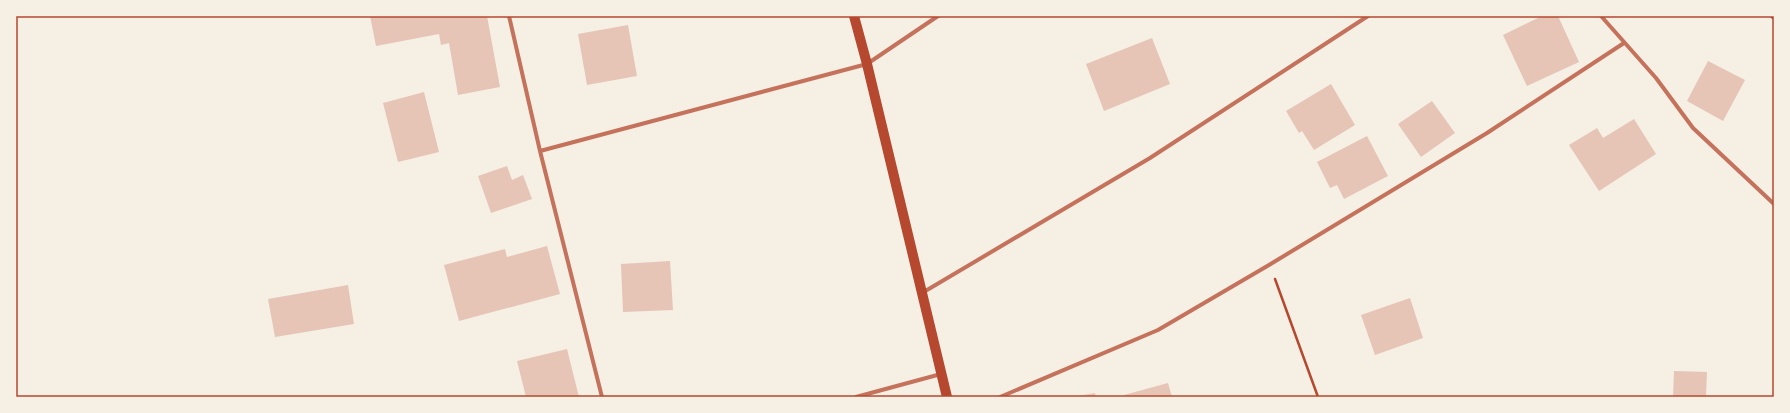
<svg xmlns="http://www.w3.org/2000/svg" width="1790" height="413" font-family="Signika,sans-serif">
<rect width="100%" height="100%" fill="#f6efe4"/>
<path fill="#e6c5b7" d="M370 16H487L500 87 458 95 449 43 441 45 439 34 376 46Z
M1542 16H1558L1579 62 1527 86 1503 35Z
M628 25 637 76 587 85 578 34Z
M1152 38 1170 84 1104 111 1086 64Z
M1708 61 1745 80 1723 121 1687 101Z
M1331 84 1355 125 1314 150 1302 131 1299 133 1286 111Z
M424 92 439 152 398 162 383 103Z
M1432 101 1455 133 1421 157 1398 124Z
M1634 119 1656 154 1599 191 1569 145 1597 128 1603 138Z
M1367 136 1388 176 1344 199 1337 185 1330 188 1317 162Z
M507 166 512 180 523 175 532 199 491 213 478 176Z
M547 246 560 294 459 321 444 265 505 249 507 257Z
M670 261 673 310 623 312 621 264Z
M348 285 354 324 275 337 268 299Z
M1410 298 1423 338 1375 355 1361 315Z
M567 349 579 397H526L517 361Z
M1674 371 1707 372 1706 397H1673Z
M1168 383 1172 397H1124V395Z
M1095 393 1096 397H1078V396Z"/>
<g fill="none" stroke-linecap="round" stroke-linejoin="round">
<path stroke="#b5482f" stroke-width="2.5" d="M1771 16 1774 19
M1275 279 1318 397"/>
<path stroke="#c5725c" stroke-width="4" d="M509 16 540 151 602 397
M1601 16 1656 78 1693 128 1774 204
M540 151 867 64 938 16
M922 293 1150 158 1368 16
M856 397 941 374
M1000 397 1158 330 1269 265 1487 133 1624 43"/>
<path stroke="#b5482f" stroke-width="10" d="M854 16 867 64 947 397"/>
</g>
<rect width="1790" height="413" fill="none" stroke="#f6efe4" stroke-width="34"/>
<rect x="17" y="17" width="1756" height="379" fill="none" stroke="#b5482f" stroke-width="1.5"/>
</svg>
